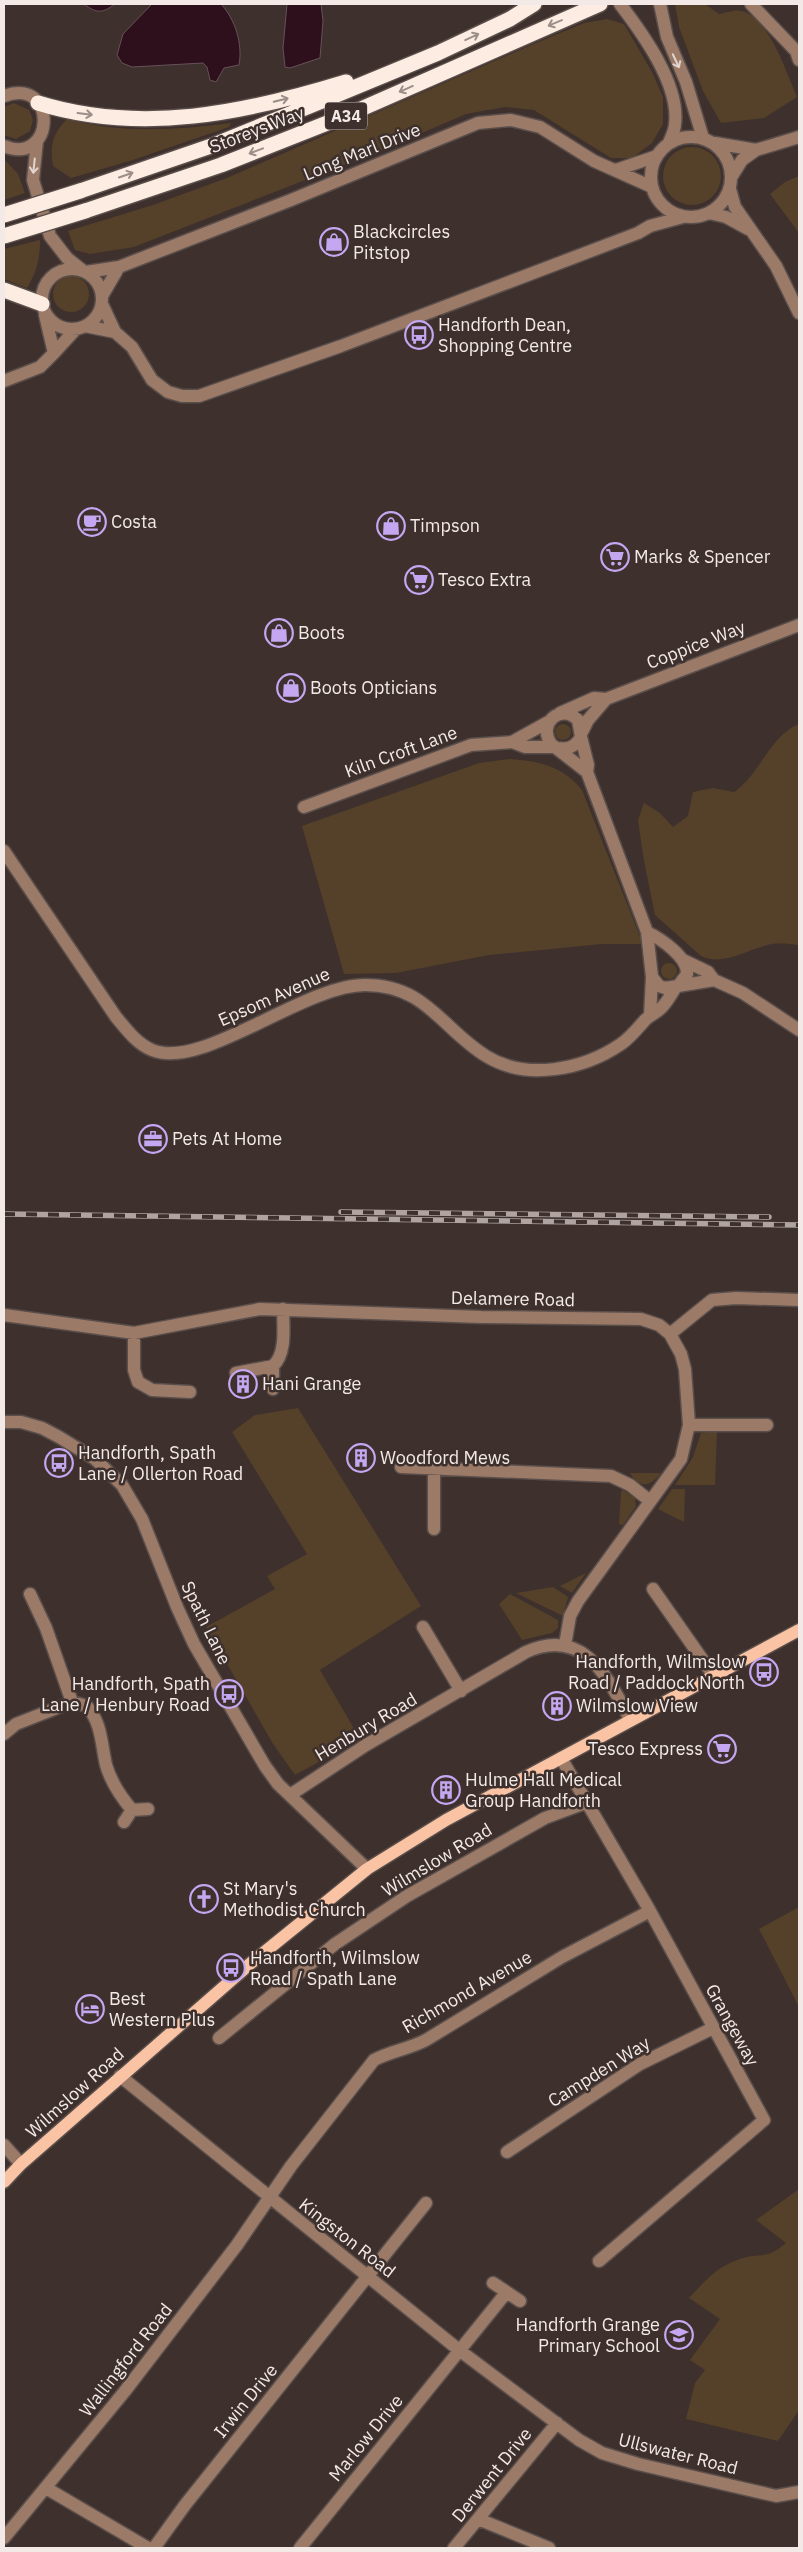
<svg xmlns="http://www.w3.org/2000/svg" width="803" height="2552" font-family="'IBM Plex Sans',sans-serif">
<rect width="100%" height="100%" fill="#3d302d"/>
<path fill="#554029" d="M675 4H705L719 14C725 13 735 9 742 11 770 19 786 72 797 97L764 118 721 123 703 91 679 27Z
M607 19 624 24 652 72 663 97V124L652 143 632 158H611L534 110 505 107 466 114 387 148 134 247 90 254 75 250 68 231 153 205 227 178 529 46 584 23Z
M14 103 29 110 33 120 30 131 16 139 4 135V107Z
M67 119C121 134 176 130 231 123L229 127 133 160 71 178 53 166C50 146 52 134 67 119Z
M663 176a29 29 0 1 1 58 0a29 29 0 1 1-58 0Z
M4 159 18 174 25 193 4 200Z
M799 176V233L770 194 785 182Z
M40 240C40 259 37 271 27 288L4 279V249Z
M53 294a18 18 0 1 1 36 0a18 18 0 1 1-36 0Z
M799 724V945C791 944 780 943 772 944 749 948 724 967 701 956L655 915 644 861 638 820 644 803 660 813 673 827 688 816 693 792 713 788 734 792C760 775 769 736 799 724Z
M555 732a8 8 0 1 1 16 0a8 8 0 1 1-16 0Z
M509 759C539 761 563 766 582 790L643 944H602L489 955 396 973 344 974 302 826 479 763Z
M661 971a8 8 0 1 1 16 0a8 8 0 1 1-16 0Z
M298 1408 421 1606 320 1670 360 1739 295 1775 273 1744 206 1627 275 1589 267 1576 307 1554 232 1432 255 1415Z
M717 1431 715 1485H675L693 1457 701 1433Z
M630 1473H661C651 1487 639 1489 630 1473Z
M672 1489H685L684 1522 658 1509Z
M623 1490 635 1498 636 1506 623 1525 619 1524 621 1491Z
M586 1573 572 1593 560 1586Z
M553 1587 568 1597 563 1616 516 1593Z
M510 1594 558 1620V1628L552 1633 522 1640 499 1604Z
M799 1907V2007L759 1929Z
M799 2189V2410L778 2441 686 2419 695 2383 705 2370 690 2360 720 2319 689 2298C706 2280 716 2267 740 2259 761 2251 763 2262 786 2243L756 2220Z"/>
<path fill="#2d101c" stroke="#685159" d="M84 4H115C103 13 97 14 84 4Z
M152 4H221C235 19 243 44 239 65L224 68 216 82 210 80 207 67 203 63 132 67 122 63 117 55 123 34Z
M287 4H321L323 21 320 58 290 68 285 67 283 48Z"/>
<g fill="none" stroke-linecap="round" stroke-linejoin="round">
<defs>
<path id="minor" d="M620 4C643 34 680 85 675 124 675 130 671 137 669 143
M660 4 667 37 686 82 703 138
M751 4 796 51 799 60
M4 96C59 76 55 167 4 146
M651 177a40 40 0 1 1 80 0a40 40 0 1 1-80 0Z
M37 141 33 180 50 236 67 258 82 270
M715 143 756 150 799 137
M616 170 657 156
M732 176 742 160 756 150
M730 189 735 207 776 266 799 313
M709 213 726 217 748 229
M42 299a30 30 0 1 1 60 0a30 30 0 1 1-60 0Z
M86 272 119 267 291 200 478 123 511 120 540 127 594 161 652 187
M102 296 119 267
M102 304 115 332 132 347 152 380 168 392 182 396H199L341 346 638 233 650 226 683 217
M45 315 54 353 76 329
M85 326 115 332
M4 381 40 367 54 353
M560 713 594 698 606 699
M582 732 588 720 606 699 799 625
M581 737 588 765 587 772 647 932 652 977 659 986 665 988 678 986 687 974C688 957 661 939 647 932
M512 742 548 722
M557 748C568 750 575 747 581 737L578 720C561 703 537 723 551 744L587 772
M304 807 471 745 512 742 525 747H555
M4 851 116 1017C127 1030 137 1044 152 1050 202 1071 303 985 365 985 426 985 441 1028 486 1056 526 1081 583 1070 621 1044 630 1038 638 1028 645 1020 650 1015 656 1013 660 1009 667 1003 671 994 676 987
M683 960 708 972 714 980 743 993 799 1030
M678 986 714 980
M650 1016 652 977
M4 1315 134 1333 260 1309 481 1317 641 1319 659 1325 670 1334 681 1354 685 1369 689 1425 681 1459 578 1601 570 1616 565 1645
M134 1333V1370L138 1382 152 1390 190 1392
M670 1334 712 1300 736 1298 799 1300
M273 1366V1389
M236 1373 273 1366C287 1353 283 1327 283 1309
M4 1422H21L42 1428 59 1437 95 1459 122 1485 142 1519 177 1607 194 1644 265 1766 278 1784 367 1869
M689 1425H767
M401 1467 611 1476 630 1485 650 1501
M434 1529V1470
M653 1589 714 1676
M30 1594 46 1628 72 1702
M423 1627 461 1691
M4 1734 16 1724 72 1702 87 1706C102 1724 101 1743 106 1765 111 1782 121 1797 132 1810
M561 1758 650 1911 764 2120 599 2261
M290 1795 366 1745 526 1652C584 1626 607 1677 630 1719
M124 1822 132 1810 148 1809
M219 2038 335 1944 407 1896 545 1818 588 1802
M120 2076 459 2350 579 2440 602 2453 638 2464 776 2496 799 2492
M4 2145 21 2164
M507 2152 640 2064 713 2028
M493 2283 520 2301
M46 2488 148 2548
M478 2519 549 2548
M4 2538 125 2391 237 2245 291 2166 374 2060C391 2051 409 2049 426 2040L562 1957 650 1911
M154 2548 185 2505 426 2203
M300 2548 506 2293
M454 2548 557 2423"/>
<path id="major" d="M4 2182 21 2164 251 1963 367 1869 446 1820 799 1630"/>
<path id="highway" d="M38 103C141 135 245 113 346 82
M80 191 214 145 312 105 438 53 510 19 534 4
M85 211 221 165 345 116 600 4
M4 290 42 304"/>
</defs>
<use href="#minor" stroke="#5a4e4b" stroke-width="15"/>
<use href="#major" stroke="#5a4e4b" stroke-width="15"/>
<use href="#highway" stroke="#5a4e4b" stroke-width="18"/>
<use href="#minor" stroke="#9b7a68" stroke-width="12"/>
<use href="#major" stroke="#f9c3a4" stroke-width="12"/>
<use href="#highway" stroke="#fcece2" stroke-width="15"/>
<defs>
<path id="rail" d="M341 1212 769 1217
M4 1214 799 1225"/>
</defs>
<use href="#rail" stroke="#afa4a2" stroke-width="5.5"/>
<use href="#rail" stroke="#3d302d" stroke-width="4" stroke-dasharray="11" stroke-linecap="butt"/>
<defs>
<path id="highway-bridge" d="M4 215 80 191
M4 236 85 211"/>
</defs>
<use href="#highway-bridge" stroke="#5a4e4b" stroke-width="18" stroke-linecap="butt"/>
<use href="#highway-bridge" stroke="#fcece2" stroke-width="15"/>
</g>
<defs><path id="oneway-shaft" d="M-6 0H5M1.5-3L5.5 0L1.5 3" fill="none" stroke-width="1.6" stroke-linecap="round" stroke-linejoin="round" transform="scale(1.25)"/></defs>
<g stroke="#9c8e88">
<use href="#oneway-shaft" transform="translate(555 23) rotate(157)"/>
<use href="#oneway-shaft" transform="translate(472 37) rotate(-25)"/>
<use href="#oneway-shaft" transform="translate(406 89) rotate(156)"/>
<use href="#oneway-shaft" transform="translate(281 100) rotate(-14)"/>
<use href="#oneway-shaft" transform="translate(85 114) rotate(7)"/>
<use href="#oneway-shaft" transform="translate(256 151) rotate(159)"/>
<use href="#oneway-shaft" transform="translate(126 175) rotate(-19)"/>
</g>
<g stroke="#e1d4ce">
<use href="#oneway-shaft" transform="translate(676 61) rotate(65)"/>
<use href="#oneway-shaft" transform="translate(34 166) rotate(96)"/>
</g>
<defs>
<symbol id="shop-ring" viewBox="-11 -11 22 22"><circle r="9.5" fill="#3d302d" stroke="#c5a7f1" stroke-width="1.5"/><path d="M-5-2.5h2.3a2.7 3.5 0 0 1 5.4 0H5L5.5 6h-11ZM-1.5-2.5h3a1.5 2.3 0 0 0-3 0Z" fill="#c5a7f1"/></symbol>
<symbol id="bus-ring" viewBox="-11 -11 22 22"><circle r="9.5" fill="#3d302d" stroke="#c5a7f1" stroke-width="1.5"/><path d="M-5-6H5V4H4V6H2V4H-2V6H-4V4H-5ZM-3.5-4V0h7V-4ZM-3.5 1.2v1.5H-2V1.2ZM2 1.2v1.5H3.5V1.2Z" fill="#c5a7f1"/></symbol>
<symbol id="cafe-ring" viewBox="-11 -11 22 22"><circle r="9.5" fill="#3d302d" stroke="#c5a7f1" stroke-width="1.5"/><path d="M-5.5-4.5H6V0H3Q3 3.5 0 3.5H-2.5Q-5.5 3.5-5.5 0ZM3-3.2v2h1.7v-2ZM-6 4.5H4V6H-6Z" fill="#c5a7f1"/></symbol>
<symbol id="supermarket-ring" viewBox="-11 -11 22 22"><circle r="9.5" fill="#3d302d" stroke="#c5a7f1" stroke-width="1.5"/><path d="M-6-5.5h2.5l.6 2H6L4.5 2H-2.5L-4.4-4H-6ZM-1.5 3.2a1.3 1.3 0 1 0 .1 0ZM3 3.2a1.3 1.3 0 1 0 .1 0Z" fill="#c5a7f1"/></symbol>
<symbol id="office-ring" viewBox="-11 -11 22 22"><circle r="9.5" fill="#3d302d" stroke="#c5a7f1" stroke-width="1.5"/><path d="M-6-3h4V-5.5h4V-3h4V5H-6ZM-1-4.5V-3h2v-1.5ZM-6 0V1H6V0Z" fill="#c5a7f1"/></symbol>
<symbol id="building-ring" viewBox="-11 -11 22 22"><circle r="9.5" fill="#3d302d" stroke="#c5a7f1" stroke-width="1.5"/><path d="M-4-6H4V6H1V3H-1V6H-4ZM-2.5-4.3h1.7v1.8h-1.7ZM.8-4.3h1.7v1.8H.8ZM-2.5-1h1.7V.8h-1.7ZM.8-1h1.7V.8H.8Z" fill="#c5a7f1"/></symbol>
<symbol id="church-ring" viewBox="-11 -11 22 22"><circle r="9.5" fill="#3d302d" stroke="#c5a7f1" stroke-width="1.5"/><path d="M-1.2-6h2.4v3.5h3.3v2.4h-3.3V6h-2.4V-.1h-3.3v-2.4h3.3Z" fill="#c5a7f1"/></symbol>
<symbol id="hotel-ring" viewBox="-11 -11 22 22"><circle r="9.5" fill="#3d302d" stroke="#c5a7f1" stroke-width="1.5"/><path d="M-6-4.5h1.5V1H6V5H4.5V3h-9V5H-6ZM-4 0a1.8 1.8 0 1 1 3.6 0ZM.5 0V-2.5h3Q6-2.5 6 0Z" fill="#c5a7f1"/></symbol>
<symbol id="school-ring" viewBox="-11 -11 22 22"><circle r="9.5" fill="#3d302d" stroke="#c5a7f1" stroke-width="1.5"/><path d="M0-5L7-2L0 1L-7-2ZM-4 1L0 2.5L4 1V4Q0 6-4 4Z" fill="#c5a7f1"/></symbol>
</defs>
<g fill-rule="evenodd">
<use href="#shop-ring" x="318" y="226" width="32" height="32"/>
<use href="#bus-ring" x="403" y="319" width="32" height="32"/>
<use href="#cafe-ring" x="76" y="506" width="32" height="32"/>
<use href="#shop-ring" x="375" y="510" width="32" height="32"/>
<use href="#supermarket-ring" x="599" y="541" width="32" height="32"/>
<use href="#supermarket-ring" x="403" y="564" width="32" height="32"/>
<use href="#shop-ring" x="263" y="617" width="32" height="32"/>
<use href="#shop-ring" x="275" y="672" width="32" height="32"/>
<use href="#office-ring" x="137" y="1123" width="32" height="32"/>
<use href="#building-ring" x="227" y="1368" width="32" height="32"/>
<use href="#building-ring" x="345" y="1442" width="32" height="32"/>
<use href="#bus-ring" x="43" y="1447" width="32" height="32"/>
<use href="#bus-ring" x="748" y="1656" width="32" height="32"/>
<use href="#bus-ring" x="213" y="1678" width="32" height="32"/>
<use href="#building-ring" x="541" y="1690" width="32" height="32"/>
<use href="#supermarket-ring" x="706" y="1733" width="32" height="32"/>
<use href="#building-ring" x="430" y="1774" width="32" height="32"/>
<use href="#church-ring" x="188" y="1883" width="32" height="32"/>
<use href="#bus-ring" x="215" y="1952" width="32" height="32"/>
<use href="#hotel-ring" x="74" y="1993" width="32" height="32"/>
<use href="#school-ring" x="663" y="2319" width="32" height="32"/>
</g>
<g text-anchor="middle" stroke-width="5" stroke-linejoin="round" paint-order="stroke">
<rect fill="#3d302d" stroke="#bcb2b0" stroke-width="1" x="325" y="102.5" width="42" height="27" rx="4"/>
<g font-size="16" font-weight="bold" fill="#f3eae8">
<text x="346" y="122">A34</text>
</g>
<g font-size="18" fill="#f3eae8" stroke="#3d302d">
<text transform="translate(257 130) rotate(-21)" y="6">Storeys Way</text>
<text transform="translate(362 152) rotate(-22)" y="6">Long Marl Drive</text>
<text transform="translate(696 645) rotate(-21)" y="6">Coppice Way</text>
<text transform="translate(401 752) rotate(-20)" y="6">Kiln Croft Lane</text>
<text transform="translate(274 997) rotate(-24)" y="6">Epsom Avenue</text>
<text transform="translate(513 1299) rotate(1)" y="6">Delamere Road</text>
<text transform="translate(206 1623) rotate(64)" y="6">Spath Lane</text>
<text transform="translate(366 1727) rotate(-31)" y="6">Henbury Road</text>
<text transform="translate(437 1860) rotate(-31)" y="6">Wilmslow Road</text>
<text transform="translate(467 1992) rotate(-30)" y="6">Richmond Avenue</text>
<text transform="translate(732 2025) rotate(61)" y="6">Grangeway</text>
<text transform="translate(599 2072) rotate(-32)" y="6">Campden Way</text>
<text transform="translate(75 2093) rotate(-42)" y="6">Wilmslow Road</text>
<text transform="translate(347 2238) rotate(38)" y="6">Kingston Road</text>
<text transform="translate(126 2360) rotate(-52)" y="6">Wallingford Road</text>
<text transform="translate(246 2401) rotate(-51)" y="6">Irwin Drive</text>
<text transform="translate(366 2438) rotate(-51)" y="6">Marlow Drive</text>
<text transform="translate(678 2454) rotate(14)" y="6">Ullswater Road</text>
<text transform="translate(492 2475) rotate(-51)" y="6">Derwent Drive</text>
</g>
<g font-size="18" fill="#f3eae8" stroke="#3d302d" text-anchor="start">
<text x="353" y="238">Blackcircles<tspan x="353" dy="21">Pitstop</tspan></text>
<text x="438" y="331">Handforth Dean,<tspan x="438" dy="21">Shopping Centre</tspan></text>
<text x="111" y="528">Costa</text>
<text x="410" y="532">Timpson</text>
<text x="634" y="563">Marks &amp; Spencer</text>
<text x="438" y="586">Tesco Extra</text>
<text x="298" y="639">Boots</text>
<text x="310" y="694">Boots Opticians</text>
<text x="172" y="1145">Pets At Home</text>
<text x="262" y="1390">Hani Grange</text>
<text x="78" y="1459">Handforth, Spath<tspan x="78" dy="21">Lane / Ollerton Road</tspan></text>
<text x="380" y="1464">Woodford Mews</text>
<text x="745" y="1668" text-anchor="end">Handforth, Wilmslow<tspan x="745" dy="21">Road / Paddock North</tspan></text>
<text x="210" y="1690" text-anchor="end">Handforth, Spath<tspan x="210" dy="21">Lane / Henbury Road</tspan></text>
<text x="576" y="1712">Wilmslow View</text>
<text x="703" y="1755" text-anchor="end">Tesco Express</text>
<text x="465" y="1786">Hulme Hall Medical<tspan x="465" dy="21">Group Handforth</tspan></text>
<text x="223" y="1895">St Mary's<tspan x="223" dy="21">Methodist Church</tspan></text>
<text x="250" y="1964">Handforth, Wilmslow<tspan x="250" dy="21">Road / Spath Lane</tspan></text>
<text x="109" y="2005">Best<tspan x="109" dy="21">Western Plus</tspan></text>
<text x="660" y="2331" text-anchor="end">Handforth Grange<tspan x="660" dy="21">Primary School</tspan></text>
</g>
</g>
<rect width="803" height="2552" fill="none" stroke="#f3eae8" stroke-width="10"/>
</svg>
